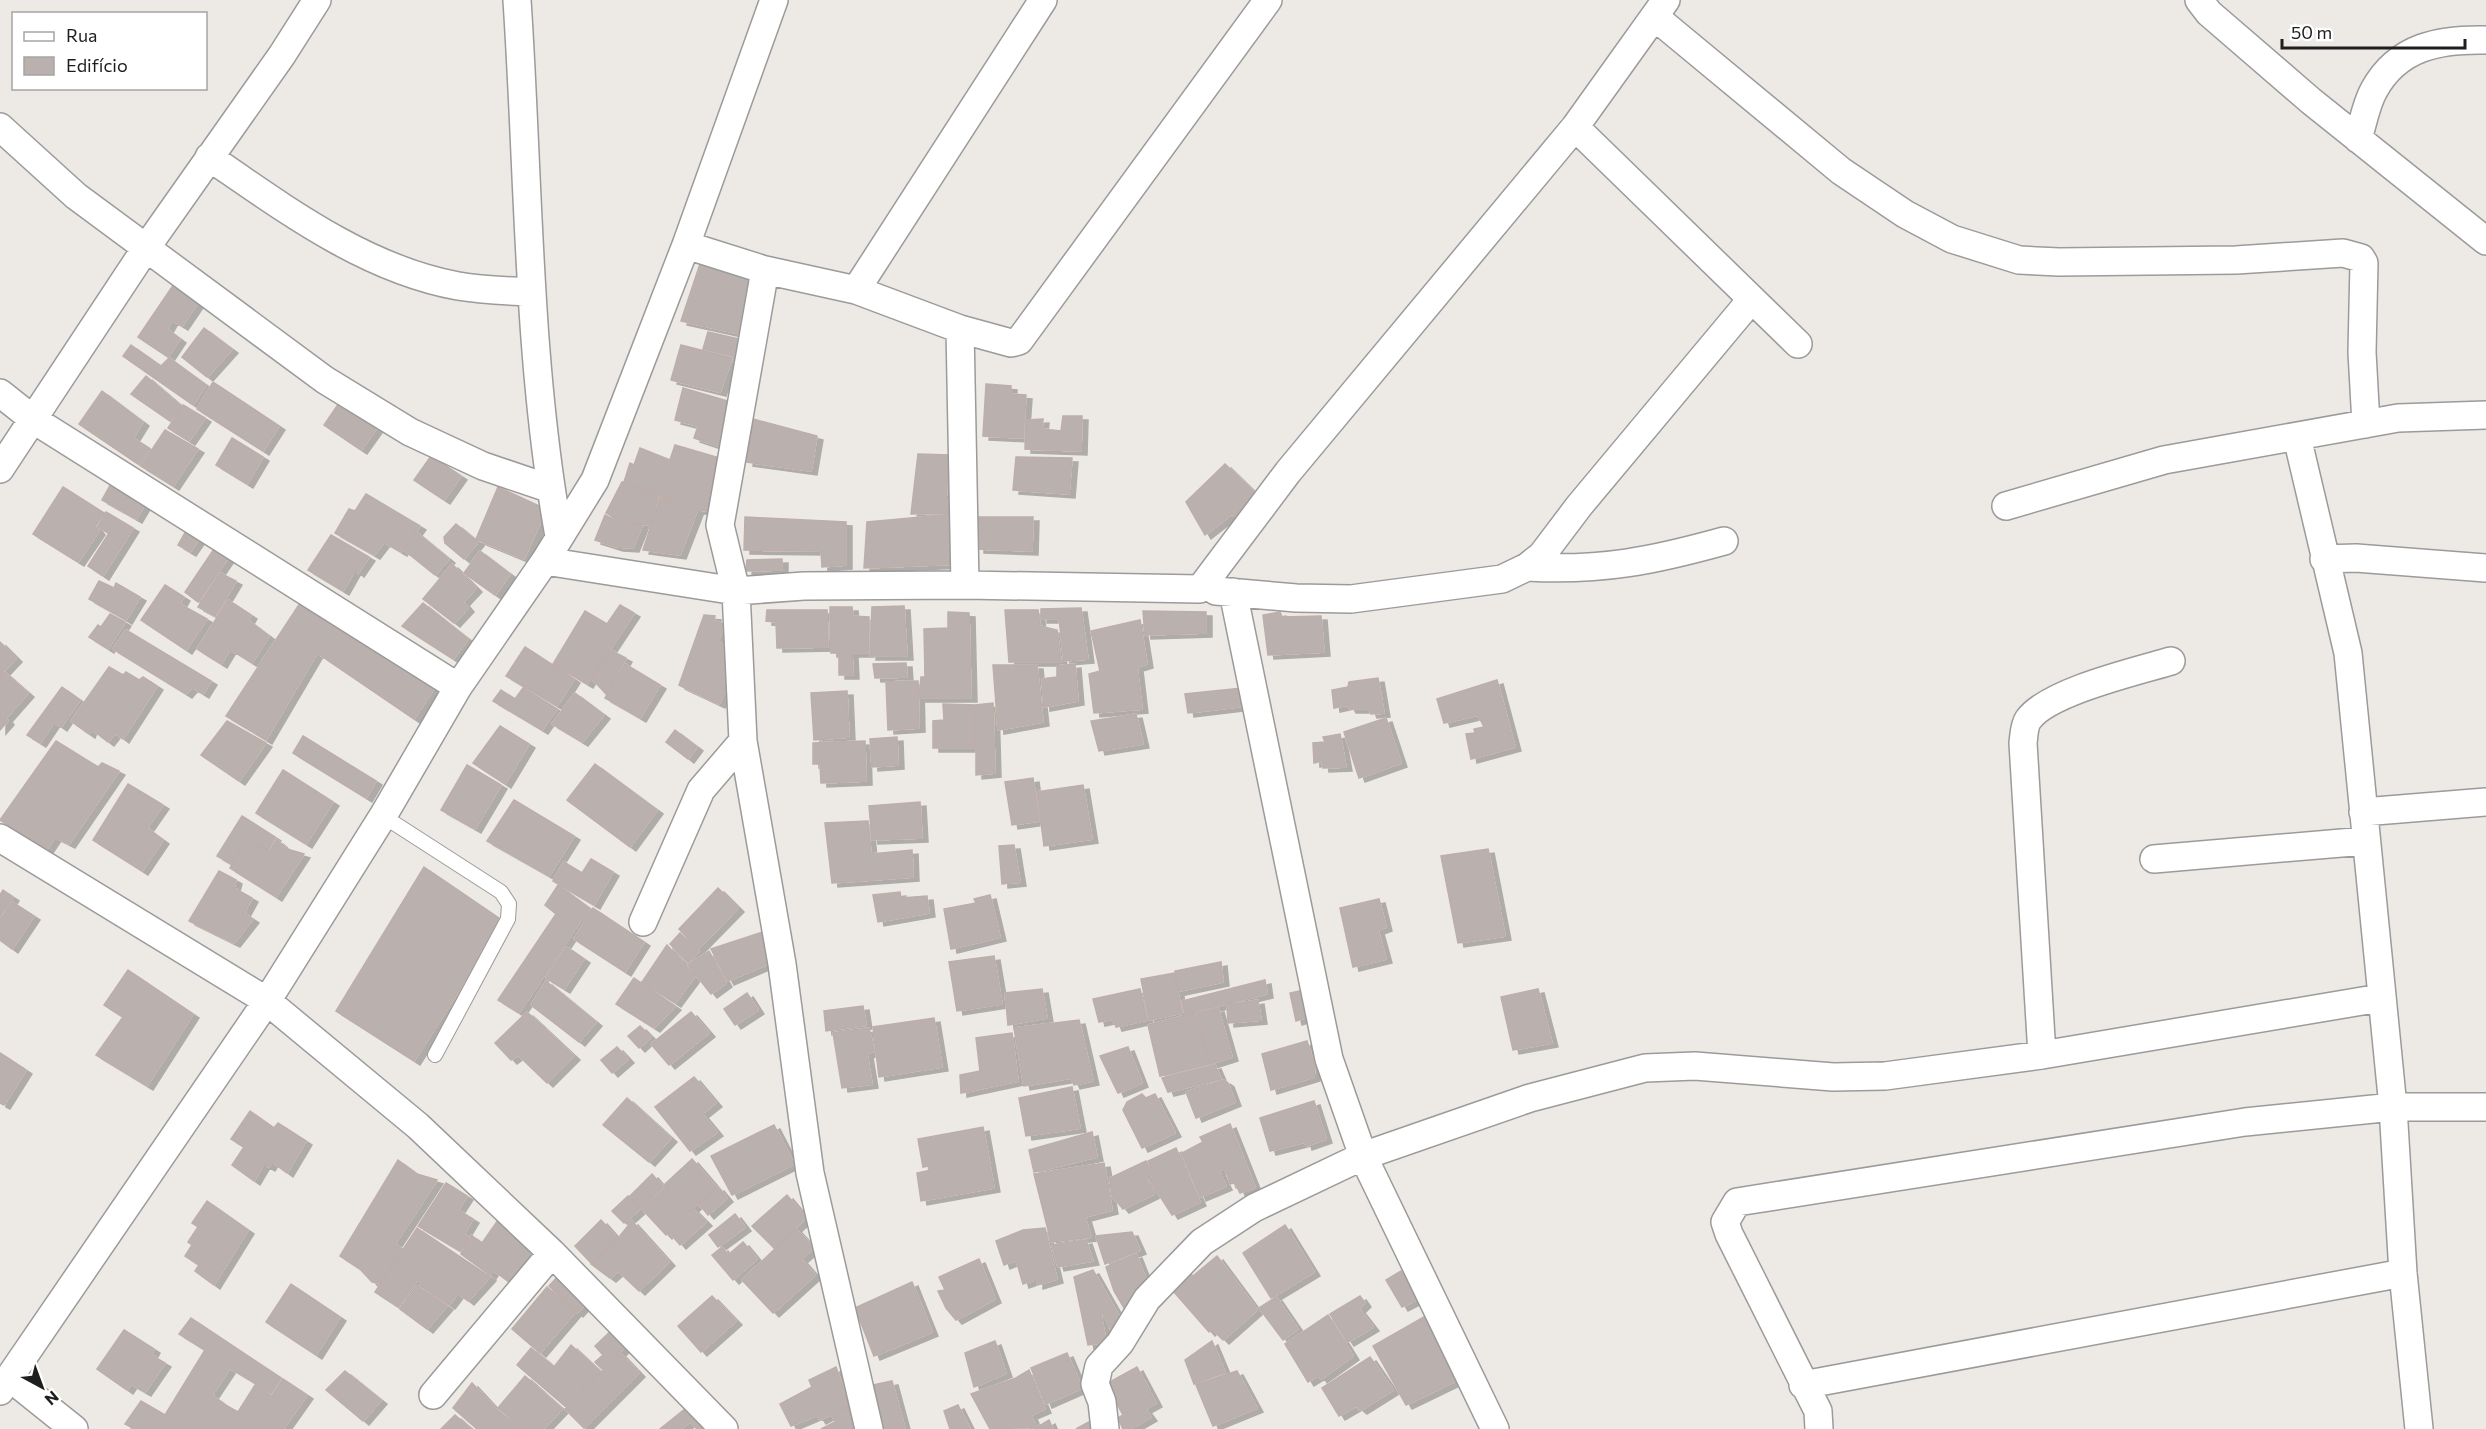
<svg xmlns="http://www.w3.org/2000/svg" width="2486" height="1429" font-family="Commissioner,sans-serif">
<defs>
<filter id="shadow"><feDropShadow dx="6" dy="4" stdDeviation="0" flood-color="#0004"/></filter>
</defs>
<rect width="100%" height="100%" fill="#ede9e5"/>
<path fill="#bab1ae" stroke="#bdaea9" stroke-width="1.5" filter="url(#shadow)" d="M700 264 758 279 745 335 681 321Z
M176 281 201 298 182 326 172 320 167 329 180 339 168 357 138 337Z
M204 328 232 349 207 377 182 357Z
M708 332 748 341 742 363 733 362 734 356 703 349Z
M131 345 161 366 169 358 206 385 193 405 123 356Z
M681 345 732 358 720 392 671 380Z
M146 376 181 406 170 421 131 394Z
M213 382 279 426 263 451 197 409Z
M986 384 1011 386V394L1026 395 1023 438 983 436Z
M683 388 731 402 721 447 694 438 698 426 675 420Z
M102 391 143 422 133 438 149 448 138 464 79 424Z
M339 403 376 429 361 450 324 425Z
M183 405 205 418 189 441 168 428Z
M1063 416H1082L1081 451 1025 449 1026 420 1043 419 1042 429 1061 431Z
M753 419 817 436 811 471 747 462Z
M165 430 198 449 173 486 141 466Z
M232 438 263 457 247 484 216 465Z
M675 445 723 459 707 511 674 507 676 502 624 482 630 463 634 465 640 448 670 460Z
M918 454 949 455 946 500 954 501 953 513 911 514Z
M431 456 461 476 444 500 414 480Z
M1016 457 1072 458 1069 494 1013 490Z
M1225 464 1262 500 1240 519 1232 514 1205 535 1186 502Z
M114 478 148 499 136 519 102 500Z
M622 482 658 497 650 525 624 523 606 513Z
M63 487 104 513 95 526 99 531 78 562 33 534Z
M498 487 546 509 524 559 476 539Z
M366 494 420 526 401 552 384 542 374 555 335 533 349 509 355 511Z
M660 498 674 502 673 507 697 511 680 555 643 550Z
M106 512 133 528 103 576 88 566 109 533 98 527Z
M955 514 958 564 864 568 867 522Z
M605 515 621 523 642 526 633 548 617 547 595 540Z
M745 517 846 522V565L822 567 821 551 744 550Z
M978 517H1033L1032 551 978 549Z
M456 524 478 542 464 559 445 543 444 537Z
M186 531 199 539 190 552 178 545Z
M416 532 449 559 435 575 404 550Z
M331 535 369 557 358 573 355 570 343 591 308 570Z
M216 546 230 555 198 602 185 592Z
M480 551 510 574 495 595 464 573Z
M782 559V570L746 571 747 560Z
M452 564 476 588 463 602 468 608 454 623 423 599Z
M220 573 236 581 215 616 198 607Z
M99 581 114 588 116 583 140 597 126 620 89 599Z
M165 585 184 597 180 604 207 619 186 650 141 620Z
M304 597 438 682 414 719 317 653 266 740 226 716Z
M228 600 251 615 248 620 269 636 252 663 230 649 221 664 197 649Z
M423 603 468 639 453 659 402 626Z
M620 605 634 613 587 684 553 664 585 611 607 624Z
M904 606 907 656H870L872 607Z
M830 607H852L853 616 869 617 868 653H852L853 675H839V653H831Z
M1081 608 1088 659 1064 661 1059 619H1041V609Z
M767 610H827L828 647 777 648 776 622 766 621Z
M1005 610H1038L1040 626 1057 630 1061 662H1009Z
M1143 611 1206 612V633L1145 635Z
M948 612 969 613 971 698H919L921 677H925L924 629 948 628Z
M1280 612 1282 617 1321 616 1324 652 1268 655 1263 615Z
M110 614 125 622 108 649 89 637 98 625 101 627Z
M704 615 715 616 714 621 724 624 718 642 741 657 719 704 679 685Z
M1140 620 1147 664 1137 667 1142 709 1094 713 1089 674 1100 671 1091 631Z
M126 630 211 681 203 694 192 687 186 694 113 649Z
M0 642 16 658 0 675Z
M525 647 574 679 557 706 506 676Z
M610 650 626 658 606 694 592 679Z
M906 663 907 677 875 678 873 664Z
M625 664 660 685 640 718 605 698Z
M1075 664 1078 701 1044 707 1042 679 1057 677V666Z
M993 665H1037L1043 722 998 730Z
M109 667 123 675 126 672 139 680 143 677 157 686 123 739 115 733 108 742 91 729 89 734 71 721Z
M4 672 28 693 6 718 8 721 0 730V677Z
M1378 678 1384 713 1371 714 1369 709H1350L1348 705 1334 708 1332 690 1348 687 1349 682Z
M1497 680 1515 747 1471 759 1466 734 1475 733 1474 729 1484 727 1478 715 1444 723 1437 699Z
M918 681 919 728 888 730 886 682Z
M62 687 80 700 61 727 54 722 40 743 27 735Z
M523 688 557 709 542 730 493 701 501 690 515 699Z
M1242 688 1245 706 1188 713 1185 694Z
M847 691 849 737 814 740 811 693Z
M575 693 604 715 582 742 552 724Z
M993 703 995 773 976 775V705Z
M943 704 975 705V748H933V721L944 720Z
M1136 714 1143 744 1099 751 1091 721Z
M1386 718 1401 763 1359 778 1344 732Z
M227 721 266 743 239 781 201 755Z
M500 726 529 744 505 784 473 763Z
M675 730 697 747 688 759 666 742Z
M1340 734 1346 767 1323 768 1322 761 1314 763 1313 743 1325 742 1323 737Z
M303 736 376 781 366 798 293 753Z
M897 737 898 765 872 767 870 739Z
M56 741 98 767 102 763 119 771 69 844 55 837 47 849 0 820Z
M865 741 866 781 821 783 820 764H813V743Z
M595 764 657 810 630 847 567 800Z
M467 765 501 785 475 829 441 810Z
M283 770 333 802 306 844 256 813Z
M1033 778 1039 821 1012 825 1005 782Z
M128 784 163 805 147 828 163 840 142 871 93 840Z
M1083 785 1092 839 1044 846 1037 792Z
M514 800 574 836 549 876 487 841Z
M920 802 922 838 872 840 869 806Z
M242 816 275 837 268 850 246 836 231 864 217 856Z
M868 821 871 854 912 850 913 877 832 883 825 823Z
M247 838 269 852 277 840 287 849 304 854 276 897 230 868Z
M1014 845 1020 882 1002 884 999 846Z
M1488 849 1505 936 1458 943 1441 856Z
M591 859 613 872 594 905 553 881 564 862 582 873Z
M424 867 503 921 414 1061 336 1011Z
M219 871 236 880 234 888 252 898 244 913 253 919 234 943 189 921Z
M558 885 589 908 519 1013 498 1000 556 914 545 905Z
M718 888 738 908 698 949 679 929Z
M3 890 13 897 0 917V895Z
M900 892 901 898 927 896 929 913 878 922 873 895Z
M990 895 1000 937 951 949 944 909 976 903 974 899Z
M1379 899 1386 927 1378 930 1386 959 1353 967 1340 908Z
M12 902 34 916 12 949 0 940V920Z
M593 908 644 942 625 972 574 939Z
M766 931 768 964 728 981 711 949Z
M680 933 699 952 688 963 670 944Z
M667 945 695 976 675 1003 642 982Z
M567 947 584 959 564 989 546 978Z
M709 951 726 983 711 994 688 965Z
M994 956 1002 1004 957 1011 949 962Z
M1221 962 1223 982 1179 991 1175 971Z
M128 970 193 1014 147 1086 96 1055 123 1017 104 1005Z
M1174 973 1182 1013 1149 1020 1141 979Z
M634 978 675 1006 654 1028 616 1004Z
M1265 980 1267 994 1185 1014 1182 1001Z
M546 981 596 1022 579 1042 531 1005Z
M1042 989 1047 1018 1008 1025 1005 993Z
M1140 989 1147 1020 1116 1027 1113 1019 1099 1022 1093 999Z
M1309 989 1308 1017 1296 1021 1290 993Z
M1538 989 1552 1043 1513 1050 1501 997Z
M747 993 758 1010 735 1025 724 1009Z
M1258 1000 1261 1020 1228 1023 1227 1005Z
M863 1006 866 1025 826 1031 824 1011Z
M1218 1008 1232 1057 1210 1064 1197 1013Z
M527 1012 574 1056 547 1083 518 1055 511 1060 495 1043Z
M691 1012 709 1033 669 1065 651 1044Z
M1195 1013 1209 1064 1160 1076 1148 1025Z
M934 1018 942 1067 879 1077 873 1027Z
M1079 1020 1093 1081 1074 1085 1071 1078 1024 1086 1014 1028Z
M640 1026 651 1037 639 1048 628 1036Z
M869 1028 874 1051 867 1054 872 1084 842 1088 833 1033Z
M1012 1033 1018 1081 961 1093 960 1075 980 1071 976 1038Z
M1307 1041 1315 1067 1314 1077 1271 1090 1262 1054Z
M617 1047 628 1059 612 1073 601 1060Z
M1128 1047 1142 1083 1118 1093 1100 1056Z
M0 1053 26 1070 4 1105 0 1103Z
M1215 1065 1221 1079 1168 1092 1162 1078Z
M694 1077 716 1103 702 1114 717 1132 690 1151 655 1107Z
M1224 1080 1228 1083 1235 1102 1196 1118 1186 1092Z
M1072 1087 1080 1128 1026 1136 1019 1098Z
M1142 1094 1146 1098 1155 1094 1175 1133 1142 1148 1123 1110 1127 1102Z
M627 1098 671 1138 649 1162 603 1125Z
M1314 1101 1326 1139 1306 1146 1305 1142 1270 1151 1260 1118Z
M250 1111 274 1128 278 1123 306 1141 287 1173 272 1162 269 1167 264 1164 254 1181 232 1165 244 1147 231 1139Z
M1230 1124 1255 1187 1240 1193 1235 1183 1230 1184 1225 1168 1219 1171 1226 1186 1200 1197 1182 1153 1203 1142 1200 1137Z
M774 1125 794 1164 732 1195 711 1156Z
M983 1127 994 1188 921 1201 917 1173 931 1170 928 1166 923 1167 918 1139Z
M1092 1132 1097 1157 1034 1172 1029 1150Z
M1176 1148 1200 1202 1172 1215 1149 1179 1155 1176 1148 1161Z
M692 1159 716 1187 689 1211 664 1185Z
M398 1160 417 1174 437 1180 395 1244 402 1249 380 1283 372 1282 360 1269 340 1256Z
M1146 1161 1152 1173 1145 1177 1154 1194 1123 1209 1112 1196 1110 1178Z
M1104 1163 1112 1210 1085 1217 1091 1237 1051 1242 1034 1174Z
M652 1174 663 1187 641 1208 630 1196Z
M446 1183 467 1196 458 1210 473 1219 464 1234 469 1238 460 1251 418 1226Z
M666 1187 690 1212 693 1209 706 1222 680 1245 669 1232 666 1235 642 1209Z
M718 1187 727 1198 708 1215 699 1204Z
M787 1195 806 1218 774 1248 752 1226Z
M628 1196 640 1209 624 1223 612 1211Z
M207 1201 248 1230 214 1285 195 1271 199 1265 185 1256 192 1245 188 1242 198 1227 192 1223Z
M735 1214 745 1227 718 1247 709 1235Z
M501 1216 543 1258 518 1289 493 1270 490 1275 461 1254 471 1235 482 1243Z
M601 1220 617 1238 591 1263 575 1246Z
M632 1221 669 1262 639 1291 618 1271 610 1278 591 1264 615 1242Z
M1285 1225 1314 1272 1271 1298 1243 1253Z
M417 1228 490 1277 468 1301 458 1293 449 1305 420 1286 422 1282 417 1280 398 1307 375 1292Z
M1045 1228 1057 1279 1037 1285V1279L1023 1284 1016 1260 1004 1265 996 1241 1023 1230Z
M796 1229 814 1248 801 1259 815 1275 773 1313 742 1280Z
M1132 1232 1140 1250 1105 1264 1096 1236Z
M1086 1240 1093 1261 1058 1267 1052 1245Z
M743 1242 757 1259 733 1280 712 1255 722 1247 728 1255Z
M1136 1254 1150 1289 1130 1318 1114 1291 1106 1267Z
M1217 1256 1257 1310 1223 1340 1212 1329 1209 1332 1174 1292 1191 1274 1193 1276Z
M979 1259 995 1299 956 1320 946 1308 938 1291 945 1290 939 1277Z
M1093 1270 1123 1323 1112 1332 1103 1313 1101 1314 1106 1342 1088 1345 1074 1277Z
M1401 1271 1411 1284 1425 1295 1402 1307 1386 1280Z
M562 1272 589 1300 577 1313 549 1286Z
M912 1282 932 1332 874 1356 855 1308Z
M291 1284 340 1317 316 1355 266 1322Z
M417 1286 447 1306 427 1329 400 1309Z
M547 1287 575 1312 540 1353 512 1329Z
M712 1296 736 1321 701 1352 678 1326Z
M1360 1296 1365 1303 1359 1309 1373 1327 1348 1342 1330 1314Z
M1276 1297 1298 1329 1283 1340 1259 1308Z
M1429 1314 1462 1378 1406 1405 1373 1346Z
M1328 1315 1353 1356 1321 1379 1319 1375 1308 1382 1285 1344Z
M191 1318 281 1378 271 1393 230 1368 212 1395 227 1406 238 1412 255 1385 272 1396 283 1379 307 1395 283 1429H135L125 1424 141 1401 165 1415 205 1350 179 1334Z
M616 1326 631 1341 602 1369 595 1362 603 1355 595 1346Z
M124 1330 154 1349 151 1355 165 1363 145 1392 131 1384 127 1390 97 1369Z
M995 1341 1006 1373 974 1387 965 1353Z
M1212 1341 1225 1372 1194 1384 1185 1360Z
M571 1345 600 1372 566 1407 517 1365 531 1348 554 1367Z
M620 1353 639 1373 584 1428 565 1409Z
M1067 1353 1082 1388 1046 1404 1031 1368Z
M1370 1357 1393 1390 1361 1410 1356 1406 1339 1416 1322 1388Z
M836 1367 849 1405 820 1420 817 1415 791 1426 780 1404 812 1387 809 1380Z
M1137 1367 1156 1403 1145 1409 1151 1417 1130 1429H1123L1118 1418 1123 1415 1106 1384Z
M1029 1370 1045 1409 1031 1415 1036 1427 990 1429 971 1394 1016 1378Z
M345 1371 381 1400 363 1421 326 1390Z
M1237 1371 1257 1408 1213 1426 1196 1385Z
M525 1376 562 1409 543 1429H524L498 1408Z
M892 1381 905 1429H878L868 1386Z
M472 1383 498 1411 522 1429H477L453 1408Z
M690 1405 719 1429H697L690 1422 680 1429H660Z
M958 1405 970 1429H950L944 1411Z
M848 1407 856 1429H821L835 1422 832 1415Z
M455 1415 471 1429H441Z
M1096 1418 1101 1429H1076Z
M1049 1420 1053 1429H1034Z"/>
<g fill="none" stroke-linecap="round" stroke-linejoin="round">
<defs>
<path id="service" d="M383 816 501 892 509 904 508 919 435 1055"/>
<path id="minor" d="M517 0C529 179 527 359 559 536
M2199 0 2209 13 2311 101 2486 241
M1655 17 1841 171 1905 214 1952 239 2019 260 2059 262 2236 260 2343 253 2361 258 2364 263 2362 352 2366 424
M0 127 76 196 325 380 410 432 483 466 551 489
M1575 127 1798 344
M2358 139C2363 123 2366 104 2374 90 2398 46 2440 39 2486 40
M209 157C285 209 365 269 458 286 482 290 506 291 531 292
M686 245 765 270 856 290 960 329 1011 343 1019 341 1268 0
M765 270 720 525 736 591 743 741 782 964 810 1173 869 1429
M856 290 1043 0
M960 329 965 585
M0 393 34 420 458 687
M2297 437 2348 653 2393 1107 2403 1273 2419 1429
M0 469 146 248 282 55 317 0
M2006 506 2164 460 2398 418 2486 415
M2324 559 2356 558 2486 568
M545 561 736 591 804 586 965 585 1200 589 1288 472 1575 127 1666 0
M1527 567C1602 571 1652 561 1724 541
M1216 591 1296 598 1351 599 1502 579 1527 567 1542 555 1579 506 1751 300
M1233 592 1329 1059 1363 1156 1495 1429
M2363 812 2486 802
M0 838 267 1001 418 1126 552 1253 724 1429
M2154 859 2365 841
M643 922 701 790 743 741
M2042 1055 2023 743C2024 736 2024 726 2028 720 2047 692 2137 671 2171 661
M9 1377 74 1429
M1803 1385 2403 1273
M0 1391 267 1001 383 816 458 687 545 561 595 480 686 245 774 0
M433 1395 552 1253
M1105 1429 1102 1402 1095 1384 1099 1366 1120 1343 1147 1299 1202 1242 1254 1208 1363 1156 1530 1098 1645 1068 1695 1066 1833 1077 1885 1076 2042 1055 2380 998
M1819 1429 1818 1411 1729 1234 1725 1222 1737 1202 2245 1122 2393 1107H2486"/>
</defs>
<use href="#service" stroke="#9b9b9b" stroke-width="16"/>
<use href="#minor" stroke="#9b9b9b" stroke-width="30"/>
<use href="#service" stroke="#fff" stroke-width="14"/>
<use href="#minor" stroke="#fff" stroke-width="27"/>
</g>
<rect x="12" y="12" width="195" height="78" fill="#ffffff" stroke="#a5a5a5" stroke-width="1.5"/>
<rect x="24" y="32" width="30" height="9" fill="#ffffff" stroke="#a5a5a5" stroke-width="1.5"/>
<text x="66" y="42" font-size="18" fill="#1e1e1e">Rua</text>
<rect x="24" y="57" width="30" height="18" fill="#bab1ae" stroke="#a5a5a5" stroke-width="1.5"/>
<text x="66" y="72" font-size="18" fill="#1e1e1e">Edifício</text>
<g transform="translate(42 1387) rotate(139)" stroke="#ffffff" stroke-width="4.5" paint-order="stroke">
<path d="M0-4.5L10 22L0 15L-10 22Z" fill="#1e1e1e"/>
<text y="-9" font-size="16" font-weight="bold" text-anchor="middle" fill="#1e1e1e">N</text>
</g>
<path d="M2282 39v9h183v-9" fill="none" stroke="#1e1e1e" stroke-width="3"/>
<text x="2291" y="39" font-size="18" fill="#1e1e1e" stroke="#ffffff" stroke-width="4.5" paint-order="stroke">50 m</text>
</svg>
